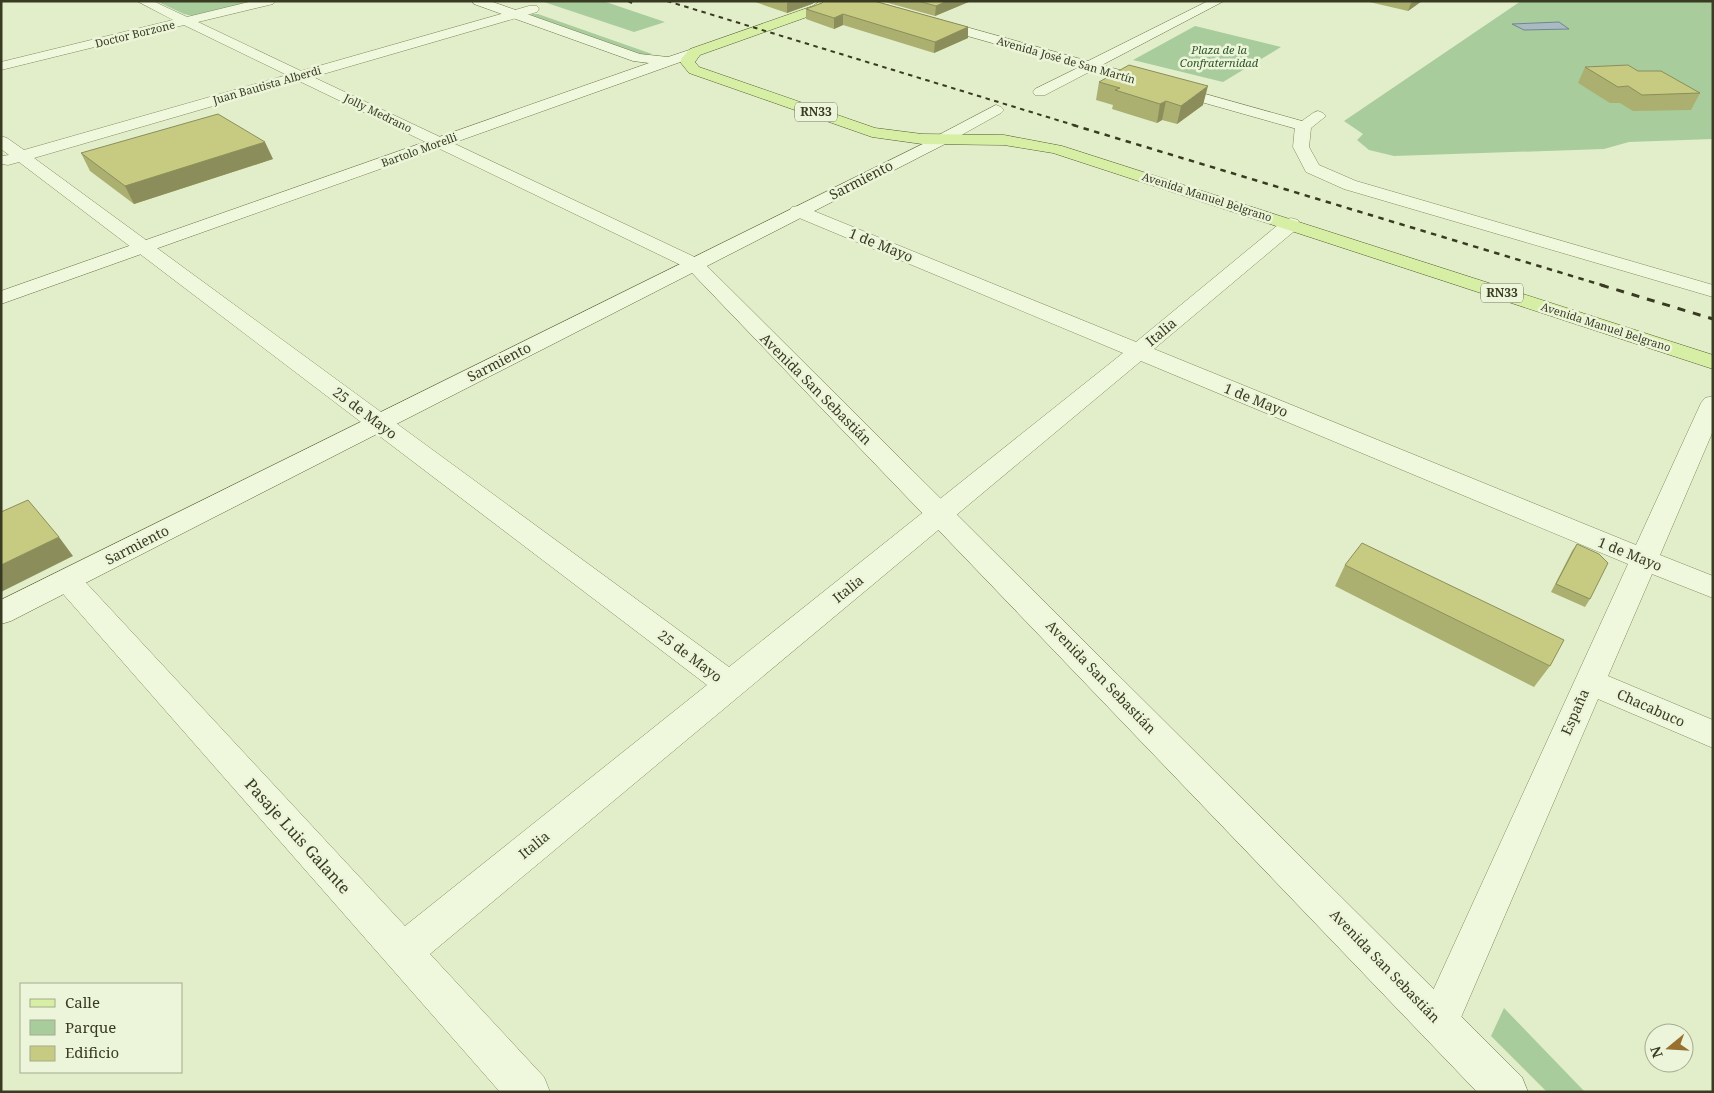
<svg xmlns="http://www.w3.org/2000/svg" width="1714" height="1093" font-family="'Noto Serif',serif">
<rect width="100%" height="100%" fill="#e2eeca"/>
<path fill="#a9cc9d" d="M156 1H257L192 16 184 14Z
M541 1H603L665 22 634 32Z
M1521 1H1713V139L1629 142 1604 149 1394 156 1369 150 1357 140 1363 134 1344 121Z
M533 14H538L652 54 644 55 530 15Z
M1195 26 1281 47 1223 82 1133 60Z
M1504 1008 1585 1092H1547L1491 1036Z"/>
<path fill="#aabac2" stroke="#718591" d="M1559 22 1569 29 1524 30 1512 24Z"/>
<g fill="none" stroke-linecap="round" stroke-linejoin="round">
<defs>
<path id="street" d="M137 1H153L187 17 253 1H275L273 4 198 22 301 71 529 6H537L539 9 537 12 313 77 701 260 704 264 701 268 694 270 687 268 299 81 34 158 729 667 1123 353 792 215 789 211 792 207 798 206 804 207 1136 342 1284 220 1291 218 1298 220 1300 224 1298 228 1154 349 1636 545 1701 403 1705 398 1713 396V431L1660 555 1713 576V598L1652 574 1608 676 1713 720V748L1598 699 1453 1036 1439 1042 1425 1036 1419 1022 1425 1008 1628 564 1141 361 430 954 544 1077 550 1092H500L57 587 53 580 57 573 67 570 77 573 405 926 707 685 19 162 8 165 2 164V156L9 155 1 149V136L7 138 24 150 287 75 184 25 1 70V62L173 20Z
M1088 63 1093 64 1095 67 1093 70 1045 95H1035L1033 92 1035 89Z
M996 105 1001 107 1004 110 1001 113 947 143H935L933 140 935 137Z
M1318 111 1323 113 1326 116 1311 128 1309 147 1319 165 1356 181 1713 285V297L1344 189 1306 172 1293 147 1295 126 1313 113Z"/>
<path id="secondary" d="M472 1H490L640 54 668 57 695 48 702 52 700 55 1 304V291L649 63 633 61 474 4Z
M852 1H873L1088 61 1208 1H1224L1102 65 1309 123 1311 126 1309 129H1297L854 4Z
M941 135 947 137 949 140 947 143 707 266 1522 1077 1528 1092H1477L692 273 11 621 1 624V600Z"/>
<path id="primary" d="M820 1H834L821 12 700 55 695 62 699 67 875 128 922 134 1004 135 1062 146 1713 355V369L1053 153 1004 145 922 144 872 137 689 73 681 63V59L690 49 813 6Z"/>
</defs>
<use href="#street" stroke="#838a5e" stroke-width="1"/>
<use href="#secondary" stroke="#676c41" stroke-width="1"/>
<use href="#primary" stroke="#555832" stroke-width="1"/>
<use href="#street" fill="#eff8dd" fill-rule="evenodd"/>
<use href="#secondary" fill="#eff8dd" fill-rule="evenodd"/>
<use href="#primary" fill="#d7efa4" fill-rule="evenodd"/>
<path stroke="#383b21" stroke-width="2" stroke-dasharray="4.5 4.5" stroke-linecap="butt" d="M628 1 632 3
M667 1 1077 126"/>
<path stroke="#383b21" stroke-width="2.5" stroke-dasharray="5.5 5.5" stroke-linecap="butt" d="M1073 125 1605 286"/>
<path stroke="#383b21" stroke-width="3" stroke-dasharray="8 8" stroke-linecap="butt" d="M1601 285 1713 319"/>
</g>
<path fill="#abaf6f" d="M752 1H817L812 4 787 13Z
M881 1H971L935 16Z
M1365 1H1422L1408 11Z
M822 3 968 27V38L934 53 843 25 834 29 806 19V9Z
M1585 67 1700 93 1691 110 1633 111 1620 103H1610L1578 83Z
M1099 82 1203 105 1177 124 1162 120 1157 123 1112 109 1113 105 1096 100Z
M81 153 273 159 134 204 90 171Z
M1577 544 1590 599 1585 607 1551 592 1572 551Z
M1345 565 1550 666 1534 687 1335 586Z"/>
<path fill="#8b8e5a" d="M791 1H817L812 4 787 13V3Z
M947 1H971L935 16 936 6Z
M1413 1H1422L1408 11 1411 3Z
M843 14V25L834 29V18Z
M968 27V38L934 53 935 42Z
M1208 86 1203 105 1177 124 1181 106Z
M1166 101 1162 120 1157 123 1160 104Z
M265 142 273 159 134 204 125 186Z
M59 537 73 556 1 592V565Z"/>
<path fill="#c7cb81" stroke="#8b8e5a" d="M824 1H874L968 27 935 42 843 14 834 18 806 9 822 3Z
M918 1H947L936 6Z
M1129 65 1208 86 1181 106 1166 101 1160 104 1115 90 1120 88 1099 82Z
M1628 65 1638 71H1661L1700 93 1642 95 1628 86 1618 87 1585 67Z
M218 114 265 142 125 186 81 153Z
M28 500 59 537 1 565V512Z
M1362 543 1564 640 1550 666 1345 565Z
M1577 544 1599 554 1608 563 1590 599 1556 584Z"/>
<g text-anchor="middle" stroke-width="5" stroke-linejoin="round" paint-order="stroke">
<g font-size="11" fill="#383b21" stroke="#ecf5d9">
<text transform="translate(135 34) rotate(-14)" y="4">Doctor Borzone</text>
<text transform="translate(1066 60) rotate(16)" y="4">Avenida José de San Martín</text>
<text transform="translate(267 85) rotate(-16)" y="4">Juan Bautista Alberdi</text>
<text transform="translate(378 113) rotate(26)" y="4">Jolly Medrano</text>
<text transform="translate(419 150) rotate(-20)" y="4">Bartolo Morelli</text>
<text transform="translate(1207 197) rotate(18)" y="4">Avenida Manuel Belgrano</text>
<text transform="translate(1606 327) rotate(18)" y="4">Avenida Manuel Belgrano</text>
</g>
<g font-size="11" font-style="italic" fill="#2e5729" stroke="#ecf5d9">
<text x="1219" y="54">Plaza de la<tspan x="1219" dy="13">Confraternidad</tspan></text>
</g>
<g fill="#ecf5d9" stroke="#6e7358" stroke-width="1">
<rect x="795" y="102.5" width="42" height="19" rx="4"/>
<rect x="1481" y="283.5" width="42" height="19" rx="4"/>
</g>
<g font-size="12" font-weight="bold" fill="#383b21">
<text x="816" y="116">RN33</text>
<text x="1502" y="297">RN33</text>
</g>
<g font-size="14" fill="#383b21" stroke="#ecf5d9">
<text transform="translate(861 180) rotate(-27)" y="5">Sarmiento</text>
<text transform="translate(881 245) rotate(22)" y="5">1 de Mayo</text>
<text transform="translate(1161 332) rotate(-40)" y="5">Italia</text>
<text transform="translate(499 362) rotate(-27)" y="5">Sarmiento</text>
<text transform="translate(816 389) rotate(45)" y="5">Avenida San Sebastián</text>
<text transform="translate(1256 400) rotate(22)" y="5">1 de Mayo</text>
<text transform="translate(365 413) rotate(37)" y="5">25 de Mayo</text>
<text transform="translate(137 545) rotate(-27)" y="5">Sarmiento</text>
<text transform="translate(1630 554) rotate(22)" y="5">1 de Mayo</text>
<text transform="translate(848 589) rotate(-39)" y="5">Italia</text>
<text transform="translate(690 656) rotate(37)" y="5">25 de Mayo</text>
<text transform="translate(1101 677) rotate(46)" y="5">Avenida San Sebastián</text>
<text transform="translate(1651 708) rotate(24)" y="5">Chacabuco</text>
<text transform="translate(1575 712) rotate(-66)" y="5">España</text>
<text transform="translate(534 845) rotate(-39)" y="5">Italia</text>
<text transform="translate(1385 966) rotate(46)" y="5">Avenida San Sebastián</text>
</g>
<g font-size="16" fill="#383b21" stroke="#ecf5d9">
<text transform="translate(298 836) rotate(48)" y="6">Pasaje Luis Galante</text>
</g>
</g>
<rect width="1714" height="1093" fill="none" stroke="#383b21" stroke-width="5"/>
<rect x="20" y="983" width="162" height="90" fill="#ecf5d9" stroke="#a4ab8f"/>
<rect x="30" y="999" width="25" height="8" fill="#d7efa4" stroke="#a4ab8f"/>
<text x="65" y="1008" font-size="15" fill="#383b21">Calle</text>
<rect x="30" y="1020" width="25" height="15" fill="#a9cc9d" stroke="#a4ab8f"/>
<text x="65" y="1033" font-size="15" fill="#383b21">Parque</text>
<rect x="30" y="1046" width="25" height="15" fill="#c7cb81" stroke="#a4ab8f"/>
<text x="65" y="1058" font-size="15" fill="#383b21">Edificio</text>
<g transform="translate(1669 1048) rotate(252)"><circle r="24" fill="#ecf5d9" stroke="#a4ab8f"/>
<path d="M0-4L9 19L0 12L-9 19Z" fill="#987030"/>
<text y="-8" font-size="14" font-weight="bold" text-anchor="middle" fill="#383b21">N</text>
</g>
</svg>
